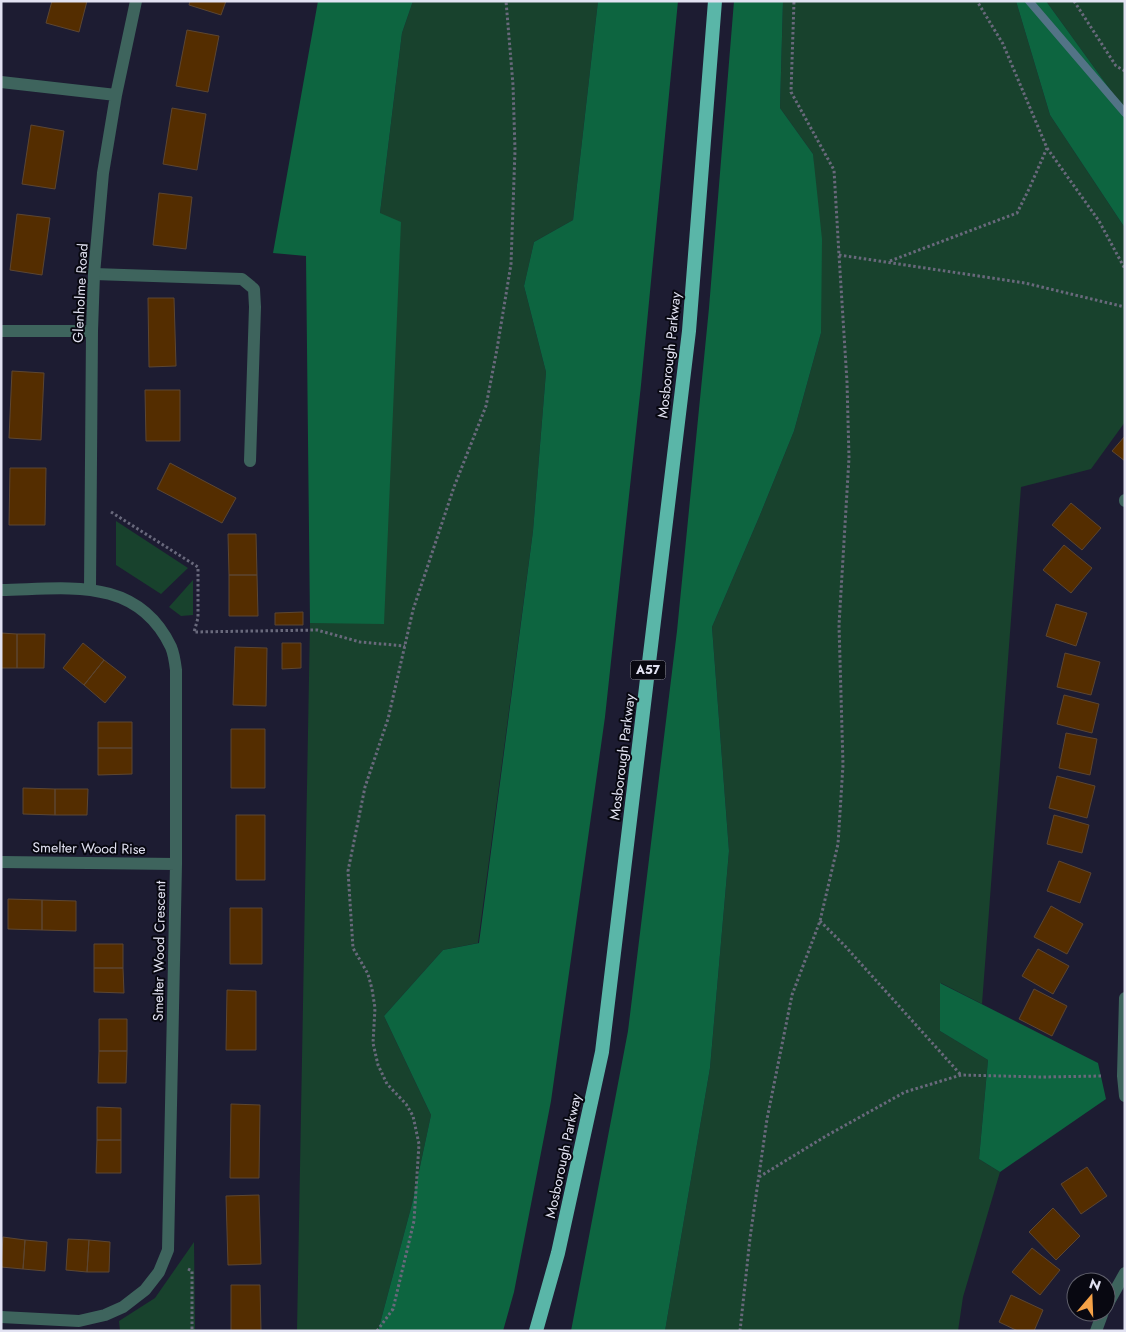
<svg xmlns="http://www.w3.org/2000/svg" width="1126" height="1332" font-family="Jost,sans-serif">
<rect width="100%" height="100%" fill="#1d1c32"/>
<path fill="#18422d" d="M413 1H598L573 220 534 242 524 286 546 372 533 531 478 943 443 950 384 1016 431 1115 412 1204 378 1331H297L310 623H384L380 213 402 33Z
M783 1H1016L1050 115 1125 228V422L1091 469 1021 487 982 1004 941 983 940 1031 988 1060 979 1159 1000 1172 963 1297 958 1331H665L710 1068 729 851 712 627 760 515 794 431 821 333 813 154 780 108Z
M1046 1H1125V110Z
M116 521 188 568 161 594 116 565Z
M193 580V615L181 616 169 607Z
M194 1242 195 1331H120L119 1321 155 1298Z"/>
<path fill="#0d6540" d="M318 1H413L402 33 380 213 401 222 384 624 310 623 306 256 273 253Z
M598 1H678L641 385 605 717 551 1101 514 1292 503 1331H378L412 1204 431 1115 384 1016 443 950 479 943 533 531 546 372 524 286 534 242 573 220Z
M734 1H783L780 108 813 154 822 239 821 333 794 431 760 515 712 627 729 851 710 1068 665 1331H571L628 1031 677 631 709 308Z
M1016 1H1046L1125 110V228L1050 115Z
M940 983 1098 1063 1106 1099 1000 1172 979 1159 988 1060 940 1031Z"/>
<g fill="none" stroke-linecap="round" stroke-linejoin="round">
<path stroke="#537386" stroke-width="8" d="M1029 1 1125 113"/>
</g>
<path fill="#542d00" stroke="#5c4632" d="M52 1H87L79 32 46 23Z
M190 1H226L221 15 189 5Z
M187 30 219 36 208 92 176 86Z
M172 108 206 114 197 170 163 164Z
M31 125 64 131 55 189 22 184Z
M159 193 192 197 186 249 153 245Z
M17 214 50 218 42 275 10 270Z
M148 298H174L176 366 149 367Z
M12 371 44 373 41 440 9 438Z
M145 390H180V441H146Z
M1125 436V461L1112 451Z
M170 463 236 498 222 523 157 489Z
M10 468H46L45 525H9Z
M1071 503 1101 528 1082 550 1052 525Z
M228 534H256L257 575H229Z
M1064 545 1092 568 1071 593 1043 570Z
M229 575H257L258 616H229Z
M1056 604 1087 613 1076 646 1046 636Z
M303 612V625H275V613Z
M1 633 17 634V668H1Z
M17 634H45L44 668H17Z
M83 643 104 660 84 685 63 668Z
M282 643H301V668L282 669Z
M235 647 267 648 266 706 233 705Z
M1065 653 1100 662 1091 695 1057 687Z
M104 660 126 677 105 703 84 685Z
M1064 695 1099 704 1092 733 1057 724Z
M98 722H132V748H98Z
M231 729H265V788H231Z
M1066 733 1097 739 1090 775 1059 768Z
M98 748H132V774L98 775Z
M1057 776 1095 786 1087 818 1049 808Z
M23 788 55 789V815L23 814Z
M55 789H88L87 815H55Z
M236 815H265V880H236Z
M1054 815 1089 825 1082 853 1047 844Z
M1059 861 1091 873 1080 903 1047 891Z
M8 899 42 900V930L8 929Z
M42 900 76 901V931L42 930Z
M1051 906 1083 924 1067 954 1034 937Z
M230 908H262V964H230Z
M94 944H123V968H94Z
M1038 949 1069 966 1053 994 1022 976Z
M94 968H123L124 993 94 992Z
M1034 989 1067 1006 1052 1036 1019 1019Z
M227 990 256 991V1050H226Z
M99 1019H127V1051H99Z
M99 1051H127L126 1083H98Z
M231 1104 260 1105 259 1178H230Z
M97 1107 121 1108V1140H97Z
M97 1140H121V1173H96Z
M1087 1167 1107 1196 1081 1214 1061 1184Z
M259 1195 261 1264 228 1265 226 1196Z
M1053 1208 1080 1236 1056 1260 1029 1232Z
M3 1237 25 1240 23 1269 1 1267Z
M68 1239 89 1240 87 1272 66 1270Z
M25 1240 47 1242 45 1271 23 1269Z
M89 1240 110 1242 109 1272H87Z
M1032 1248 1060 1270 1040 1295 1012 1272Z
M231 1285H260L261 1331H231Z
M1011 1295 1043 1310 1034 1331H1018L999 1322Z"/>
<g fill="none" stroke-linecap="round" stroke-linejoin="round">
<path stroke="#69697c" stroke-width="3" stroke-dasharray="2.5 2.5" stroke-linecap="butt" d="M1074 1 1116 66 1125 71
M1047 148 1099 221 1125 269
M839 255 1025 283 1125 307
M890 261 1017 213 1029 189 1047 148 1003 44 977 1
M111 512 198 567V618L194 632 317 630 360 642 405 646
M820 921 845 946 961 1075
M759 1177 826 1136 905 1092 961 1075 1041 1077 1103 1076
M188 1269 192 1271V1331
M377 1331 393 1309 414 1221 419 1144 413 1116 406 1104 387 1084 378 1065 373 1043 375 1008 372 989 368 974 353 948 348 871 365 787 388 719 413 610 454 487 486 406 497 349 511 264 515 150 513 85 506 1
M740 1331 750 1238 767 1119 792 995 820 921 838 844 843 765 839 625 849 458 847 382 839 255 834 170 791 92 794 1"/>
<path stroke="#3e645d" stroke-width="12" d="M94 274 242 279 254 289 255 307 250 461"/>
<path stroke="#3e645d" stroke-width="12" d="M1 82 116 95
M1 331H92
M1125 500V501
M90 589 92 331 94 274 103 173 116 95 136 1
M1 590C66 589 137 575 171 647 174 654 175 662 176 670V864L168 1250 159 1272 145 1290 123 1307 105 1315 79 1321 1 1317
M1 862 176 864
M1125 998 1123 1076 1125 1096
M1106 1307 1125 1273
M1096 1331 1103 1312"/>
<path stroke="#5ab6a8" stroke-width="14" d="M536 1331 558 1253 602 1052 689 331 715 1"/>
</g>
<g text-anchor="middle" stroke-width="4" stroke-linejoin="round" paint-order="stroke">
<rect fill="#080811" stroke="#a1a1ae" stroke-width="1" x="630.5" y="660.5" width="35" height="19" rx="4"/>
<g font-size="12" font-weight="bold" fill="#e2e2f2">
<text x="648" y="674">A57</text>
</g>
<g font-size="14" fill="#e2e2f2" stroke="#080811">
<text transform="translate(80 293) rotate(-87)" y="5">Glenholme Road</text>
<text transform="translate(669 355) rotate(-84)" y="5">Mosborough Parkway</text>
<text transform="translate(622 757) rotate(-83)" y="5">Mosborough Parkway</text>
<text transform="translate(89 848) rotate(1)" y="5">Smelter Wood Rise</text>
<text transform="translate(159 951) rotate(-89)" y="5">Smelter Wood Crescent</text>
<text transform="translate(563 1156) rotate(-78)" y="5">Mosborough Parkway</text>
</g>
</g>
<rect width="1126" height="1332" fill="none" stroke="#e2e2f2" stroke-width="5"/>
<g transform="translate(1091 1297) rotate(19)"><circle r="24" fill="#080811" stroke="#5f5f6b"/>
<path d="M0-4L9 19L0 12L-9 19Z" fill="#f6a247"/>
<text y="-8" font-size="14" font-weight="bold" text-anchor="middle" fill="#e2e2f2">N</text>
</g>
</svg>
